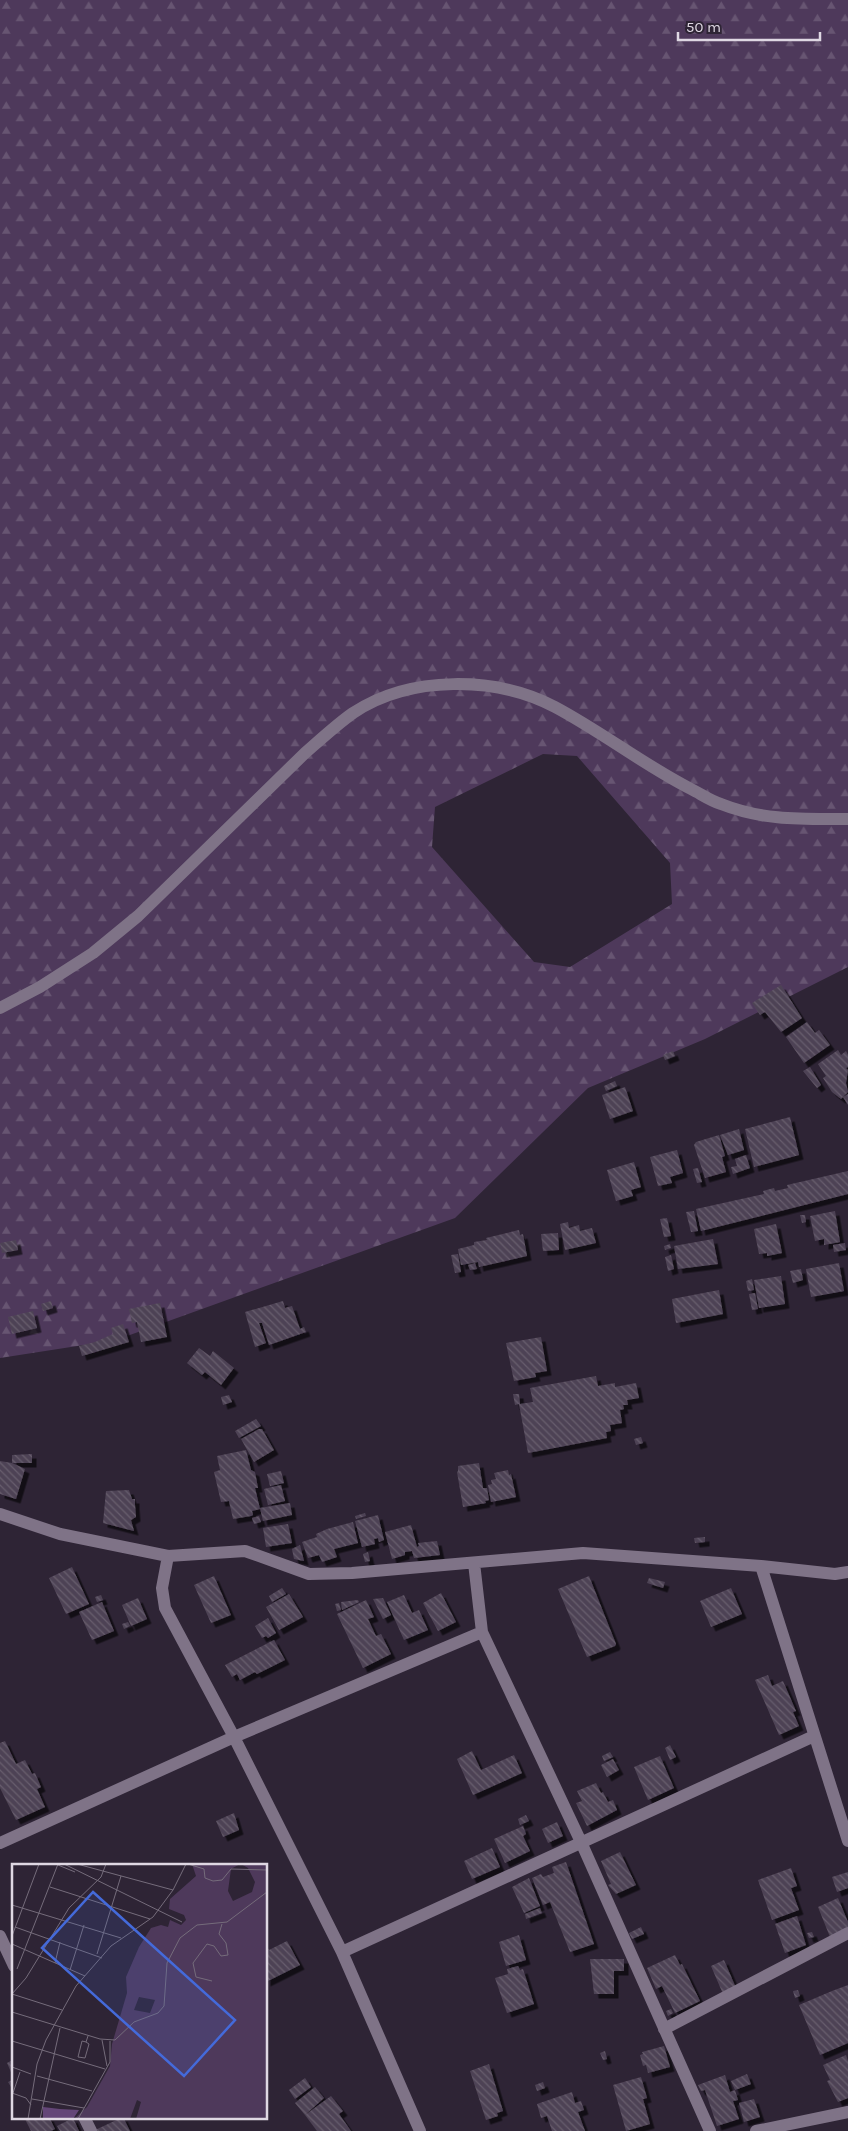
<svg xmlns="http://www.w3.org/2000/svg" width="848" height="2131" font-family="Karla,sans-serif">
<defs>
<pattern id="forest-firs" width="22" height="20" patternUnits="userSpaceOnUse" patternTransform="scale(1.25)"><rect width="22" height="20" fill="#4e395b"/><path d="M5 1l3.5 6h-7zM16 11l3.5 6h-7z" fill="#675572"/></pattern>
<pattern id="building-back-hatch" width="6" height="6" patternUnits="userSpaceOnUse" patternTransform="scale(1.25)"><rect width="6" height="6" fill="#4e4355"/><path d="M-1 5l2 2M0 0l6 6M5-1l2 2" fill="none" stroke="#675d6d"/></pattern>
<filter id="shadow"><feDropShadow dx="4.5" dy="4.5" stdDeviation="0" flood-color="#0009"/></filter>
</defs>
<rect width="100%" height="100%" fill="#2e2435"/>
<path fill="url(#forest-firs)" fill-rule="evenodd" d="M0 0H848V967L705 1039 588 1088 455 1218 116 1340 0 1358ZM543 754 577 756 670 863 672 904 570 967 534 962 432 847 435 807Z"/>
<path fill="url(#building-back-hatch)" filter="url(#shadow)" d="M781 985 802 1018 781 1032 765 1012 760 1015 752 1003Z
M807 1022 815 1033 819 1030 830 1045 804 1063 786 1037Z
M838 1050 841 1055 846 1051 848 1055V1067L846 1068 848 1070 846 1083 848 1092 841 1099 832 1092 823 1078 826 1076 818 1064Z
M673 1051 675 1056 665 1060 663 1055Z
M810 1067 821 1085 817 1088 803 1071Z
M615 1081 617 1086 606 1091 604 1086Z
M625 1087 633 1111 610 1119 602 1095Z
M848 1094V1105L843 1097Z
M790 1117 799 1155 754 1167 745 1129Z
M739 1129 744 1150 728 1155 720 1135Z
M719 1135 725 1156 722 1157 726 1172 705 1178 694 1145 696 1142Z
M677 1150 683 1173 670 1177 672 1183 658 1186 650 1157Z
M746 1155 750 1168 733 1174 731 1167 737 1166 735 1159Z
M634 1162 641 1187 631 1190 633 1196 616 1201 607 1170Z
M698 1168 702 1182 697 1183 693 1169Z
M848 1171V1194L701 1231 696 1209 764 1194 763 1191 774 1188 775 1191 788 1188 787 1185Z
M694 1211 698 1231 691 1232 686 1212Z
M835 1211 840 1242 824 1245V1239L815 1241 810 1216Z
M800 1215H805L806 1222 802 1223Z
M667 1218 671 1236 664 1237 660 1219Z
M568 1222 569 1228 579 1225 580 1231 592 1228 596 1243 565 1250 560 1224Z
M776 1224 782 1253 767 1256V1253L759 1254 754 1229Z
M519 1230 520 1235 523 1234 527 1256 479 1267 478 1262 461 1265 458 1249 474 1245V1242L487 1240 486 1238Z
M558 1233 559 1250 543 1251 541 1234Z
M713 1239 718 1264 678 1269 674 1246Z
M16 1240 18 1250 2 1253 0 1243Z
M845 1243 846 1250 834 1252 833 1245Z
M670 1244 671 1248 665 1250 664 1246Z
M458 1254 461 1272 455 1273 451 1255Z
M671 1255 674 1269 668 1271 665 1257Z
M475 1263 477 1269 470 1270 468 1265Z
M839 1263 844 1291 811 1297 806 1269Z
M801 1269 803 1280 793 1283 790 1271Z
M781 1276 785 1304 759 1308 754 1280Z
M752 1279 754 1290 748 1291 746 1281Z
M719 1290 723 1314 676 1323 672 1299Z
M755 1293 758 1309 752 1310 749 1294Z
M51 1301 53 1308 43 1311 41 1304Z
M283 1301 285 1308 292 1306 300 1329 304 1327 306 1332 269 1345 262 1323H259L266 1343 255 1347 245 1312Z
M160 1303 167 1337 141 1342 137 1322 132 1323 129 1309Z
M33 1311 37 1328 12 1334 8 1317Z
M123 1324 129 1342 82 1356 79 1346 95 1342 113 1334 111 1328Z
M541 1337 547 1371 535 1373 536 1377 514 1381 506 1343Z
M199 1348 210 1356 213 1351 234 1368 221 1385 205 1372 202 1375 187 1363Z
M596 1376 598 1386 615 1383V1387L636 1383 639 1398 627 1400 628 1405H623L624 1409 620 1410 622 1423 610 1425 611 1431 606 1432 607 1438 528 1453 519 1404 515 1405 513 1394H519L520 1404 533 1402 530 1388Z
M229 1395 232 1402 223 1405 221 1397Z
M256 1419 261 1426 239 1438 235 1431Z
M259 1429H262L274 1450 254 1462 241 1439Z
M641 1437 643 1443 636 1445 634 1439Z
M246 1450 251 1470 255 1472 258 1488H255L260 1509 252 1511 253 1515 251 1516 233 1519 229 1501 221 1502 214 1472 220 1470 217 1456Z
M32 1454V1463H12L25 1469 16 1499 0 1494V1461L12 1463V1455Z
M479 1463 483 1488H487L489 1500 485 1501 486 1503 463 1507 457 1472 458 1471V1466Z
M508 1470 509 1475 511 1474 516 1497 491 1502 488 1485 492 1484 491 1480 496 1479 494 1473Z
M281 1471 284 1483 270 1486 267 1474Z
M281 1485 285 1501 268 1505 264 1489Z
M129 1490 132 1499H135V1505L136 1517 131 1520 134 1531 103 1523 106 1491Z
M290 1503 292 1515 263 1521 260 1508Z
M365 1513 366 1516 356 1519 355 1516Z
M378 1515 384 1540 379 1542 378 1538 374 1539 375 1544 362 1547 355 1521Z
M259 1516 261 1522 254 1524 252 1518Z
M353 1522 358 1543 334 1549 337 1557 322 1562 319 1555 308 1558 302 1542 317 1537 316 1534 327 1529Z
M288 1524 292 1543 266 1547 263 1528Z
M411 1525 417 1547 419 1546 418 1543 437 1541 440 1555 414 1558 412 1551 405 1552V1555L392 1559 385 1532Z
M705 1537V1542L695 1543 694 1538Z
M300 1545 304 1561 294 1559 292 1549Z
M368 1552 370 1561 365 1562 363 1554Z
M72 1567 89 1604 66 1614 49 1578Z
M214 1576 231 1615 211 1623 194 1585Z
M589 1576 616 1644 615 1646 587 1657 558 1589Z
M649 1578 665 1582 663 1588 647 1583Z
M282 1588 286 1594 272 1602 269 1596Z
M731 1588 742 1614 711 1627 700 1601Z
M441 1593 456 1622 438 1631 423 1603Z
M289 1594 303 1617 279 1630 266 1607Z
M101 1595 103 1600 97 1602 95 1597Z
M404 1595 412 1613 419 1610 428 1630 404 1640 387 1602Z
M138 1598 147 1619 131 1626 122 1605Z
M383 1598 391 1615 383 1619 373 1599Z
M358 1600 359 1602 342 1610 341 1602Z
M366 1600 374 1617 368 1619 376 1636 381 1634 391 1654 363 1668 337 1614Z
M102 1602 114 1631 92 1640 79 1612Z
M339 1603 341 1610 337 1611 335 1604Z
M268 1618 276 1633 268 1638 266 1636 262 1638 255 1626Z
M128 1622 130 1626 124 1629 122 1624Z
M274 1640 285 1660 257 1674 255 1672 240 1680 237 1674 232 1677 225 1665Z
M768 1675 772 1686 783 1681 796 1711 793 1712 799 1726 779 1735 755 1680Z
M5 1741 16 1764 25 1760 32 1774 35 1773 41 1787 37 1789 45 1807 16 1820 0 1788V1743Z
M670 1745 676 1757 670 1760 665 1748Z
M472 1751 481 1770 514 1755 522 1773 473 1795 457 1759Z
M610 1752 613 1757 604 1761 602 1756Z
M660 1756 674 1788 648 1800 634 1767Z
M613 1759 619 1770 607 1777 601 1765Z
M596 1783 601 1793 603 1792 608 1802 613 1800 617 1810 587 1826 576 1803 582 1801 577 1791Z
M234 1813 239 1830 223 1837 216 1821Z
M526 1815 529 1821 520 1825 518 1819Z
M557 1822 563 1836 548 1843 542 1829Z
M523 1826 526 1834 523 1836 530 1851 505 1863 494 1839Z
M492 1848 500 1867 472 1879 464 1861Z
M620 1852 636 1885 616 1894 608 1885 611 1884 601 1861Z
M566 1862 594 1944 570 1952 550 1902 543 1905 532 1878 541 1874 543 1877 554 1873 552 1867Z
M791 1868 797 1886 791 1888 799 1910 772 1920 758 1880Z
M848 1872V1888L837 1892 832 1877Z
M529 1878 540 1906 524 1913 512 1887Z
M838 1898 848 1922V1929L830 1937 818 1907Z
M540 1908 542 1913 526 1919 525 1914Z
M797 1916 806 1945 785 1953 775 1924Z
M641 1927 644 1934 632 1939 629 1933Z
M812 1932 814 1937 809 1938 807 1933Z
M519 1935 526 1960 506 1966 499 1942Z
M287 1941 300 1965 266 1982V1945L269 1950Z
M675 1955 680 1965 682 1964 700 2001 675 2013 662 1986 656 1989 647 1968Z
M590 1959H624V1971H614V1994H594Z
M724 1960 736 1988 723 1994 711 1966Z
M518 1966 520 1970 523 1969 534 2004 507 2013 495 1978 508 1974 507 1969Z
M848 1985V2043L820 2055 799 2005 832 1991 835 2000 832 1991Z
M798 1990 800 1996 795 1998 793 1991Z
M671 2009 673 2013 668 2016 666 2011Z
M664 2046 670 2067 648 2073 646 2065 643 2066 640 2055 643 2054 642 2052Z
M605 2051 607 2059 603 2060 600 2053Z
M846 2055 848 2061V2098L838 2102 827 2081 830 2080 823 2065Z
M14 2059V2092L8 2082 14 2079 7 2063Z
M489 2064 503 2111 497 2113 498 2116 486 2120 470 2071Z
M747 2074 751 2084 735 2090 731 2081Z
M725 2075 730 2092 735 2090 738 2100 733 2101 739 2119 717 2126 705 2090 701 2091 698 2085Z
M641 2077 647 2098 643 2099 650 2124 626 2131 613 2085Z
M305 2078 311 2087 295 2099 289 2090Z
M543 2082 545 2088 537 2091 535 2085Z
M315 2087 324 2098 305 2115 295 2103Z
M572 2092 575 2103 581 2101 584 2110 578 2112 585 2131H552L547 2116 541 2118 537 2104Z
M331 2096 343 2111 339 2114 351 2131H317L305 2115Z
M754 2099 760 2117 744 2122 739 2103Z
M24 2117H49L55 2129 51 2131H31Z
M123 2117 130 2131H93Z
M73 2118 79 2131H60L57 2126Z"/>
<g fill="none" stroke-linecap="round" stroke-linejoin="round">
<path stroke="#7f7387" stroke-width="12" d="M0 1008 40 987 93 953 138 916 304 754C320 740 336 725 353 713 410 675 496 676 555 707 602 732 644 765 691 789 701 794 711 801 721 804 764 821 803 819 848 819
M0 1514 60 1534 168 1556 245 1551 309 1574 352 1573 583 1553 761 1566 835 1574 848 1572
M168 1556 162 1588 165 1608 234 1737 342 1952 420 2131
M474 1563 482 1632 581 1842 710 2131
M761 1566 848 1841
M0 1843 234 1737 482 1632
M0 1936 14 1966
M342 1952 814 1736
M664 2029 848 1933
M84 2117 91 2131
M756 2131 848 2112"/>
</g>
<g transform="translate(12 1864)">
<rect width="255" height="255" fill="#2e2435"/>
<path d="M180 0H228L219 5 216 27 221 37 240 28 243 18 236 4 229 0H255V255H124L129 238 125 236 118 255H62L75 243 98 202 100 180 115 129 114 113 127 83 139 64 149 61 156 63 158 56 169 61 174 56 172 51 157 45 158 35 184 12ZM127 133 143 136 138 149 122 146Z" fill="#4e395b" fill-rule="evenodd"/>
<path d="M31 243 48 245 67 246 61 255H31Z" fill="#644678"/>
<path fill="none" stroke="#756c7b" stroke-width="1" d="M52 0 170 58M65 0 161 26M176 0 192 5 193 14 201 17 210 16 219 5 255 6M46 1 63 8M38 23 138 55M0 41 109 74M3 63 90 94M0 72 27 0M0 80 73 112M85 90 109 12M43 99 48 78M5 105 46 0M58 106 72 61M200 117 184 113 181 99 195 80 202 82 209 92 216 91 214 79 207 70 210 60M0 130 14 114 57 44 89 13 94 0M0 130 50 146M0 148 88 175 103 176 122 158 146 149 152 142 155 99 168 74 185 61 215 58 255 28M90 176 95 202M0 177 93 205M74 178 77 180 73 194 66 193 70 177 74 178 76 172M0 203 19 210M25 212 80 227M0 229 14 234 19 241M1 229 8 208M20 235 72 244M16 255 25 200 34 176 64 122 99 82 141 53 161 26 174 0M28 255 48 164M66 255 98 198V177"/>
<path fill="#446ada" fill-opacity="0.15" stroke="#446ada" stroke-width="2.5" d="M81 28 223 156 172 212 30 84Z"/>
<rect width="255" height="255" fill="none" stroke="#dfd8e3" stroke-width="2.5"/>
</g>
<path d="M678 32v8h142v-8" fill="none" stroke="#dfd8e3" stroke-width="2.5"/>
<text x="686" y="32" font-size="15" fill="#dfd8e3" stroke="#2e2435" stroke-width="4" paint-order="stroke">50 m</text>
</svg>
